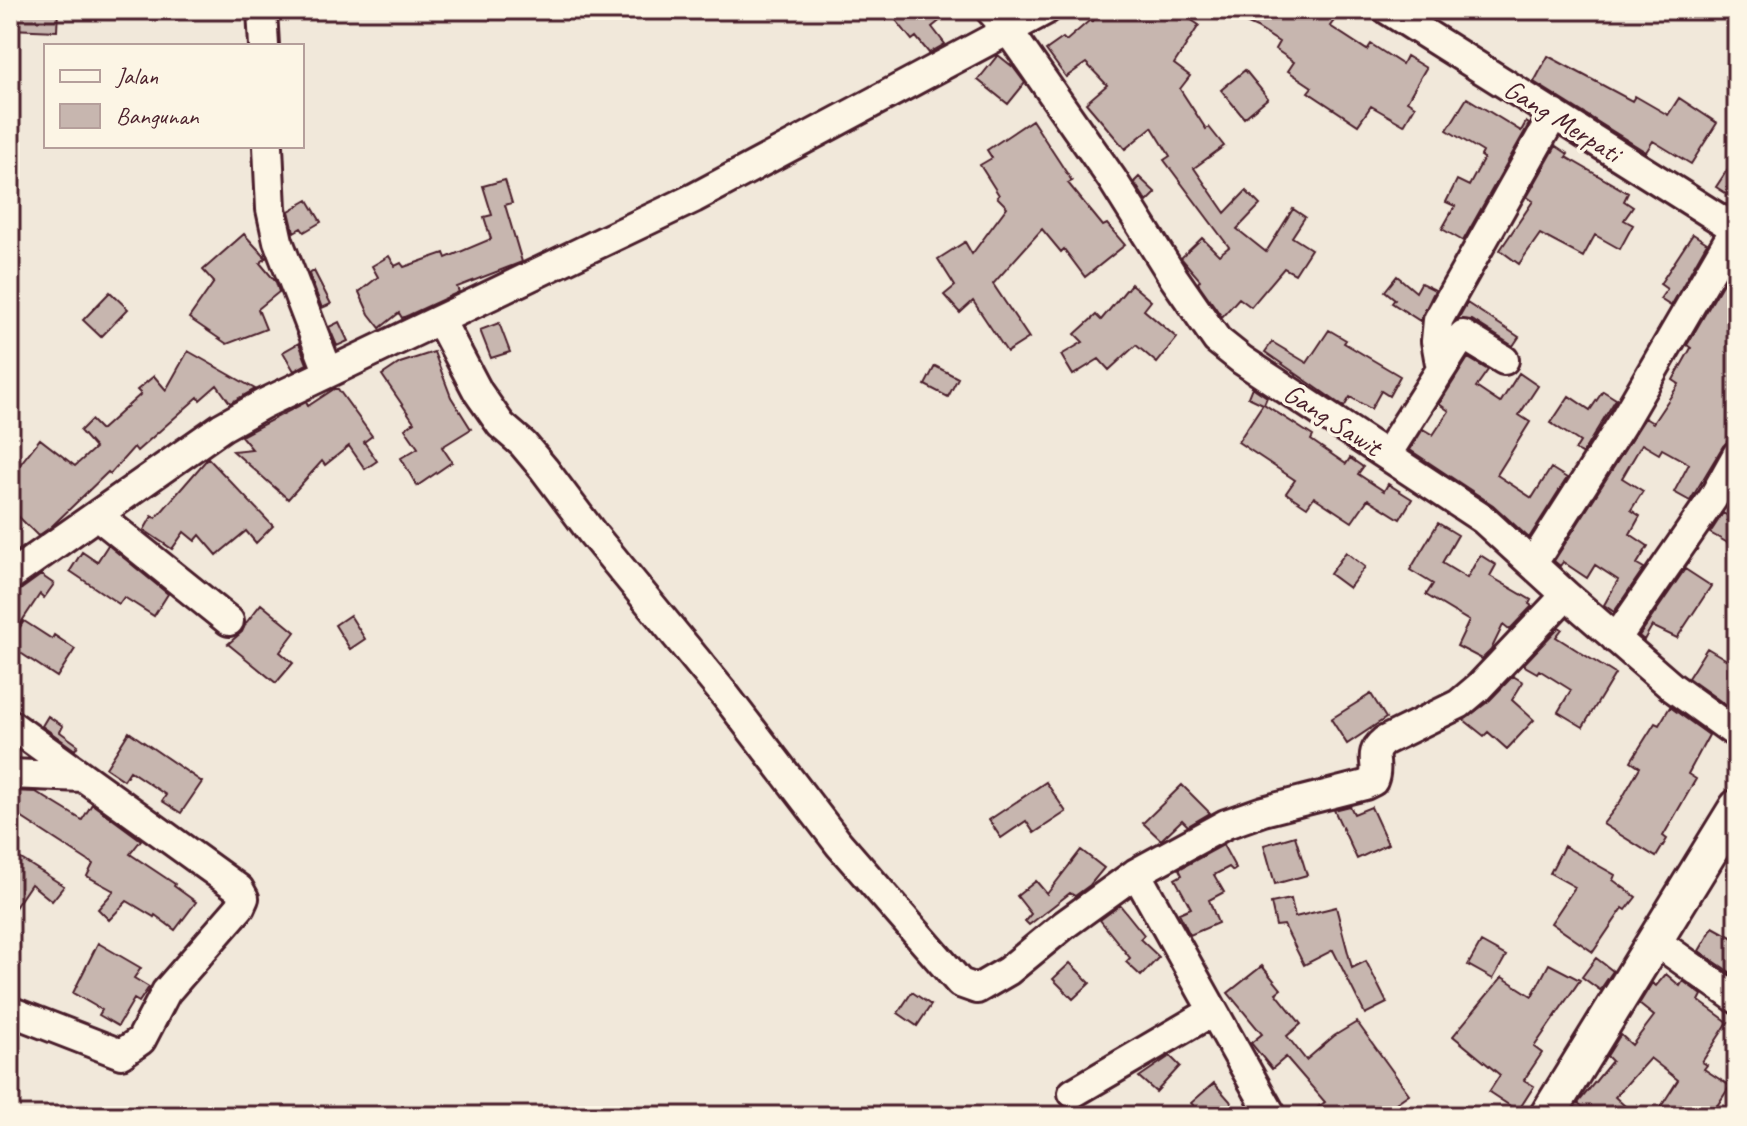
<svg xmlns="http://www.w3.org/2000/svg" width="1747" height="1126" font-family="Caveat,sans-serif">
<rect width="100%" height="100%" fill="#f1e8da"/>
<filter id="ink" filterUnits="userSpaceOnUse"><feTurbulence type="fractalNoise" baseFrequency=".0125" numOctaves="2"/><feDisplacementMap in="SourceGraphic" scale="16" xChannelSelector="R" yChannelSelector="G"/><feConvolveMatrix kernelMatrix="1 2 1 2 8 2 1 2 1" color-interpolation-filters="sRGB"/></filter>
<g filter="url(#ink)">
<path fill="#c7b6af" stroke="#4a1f2b" stroke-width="2" d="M58 10 57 31 10 29V12Z
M888 10H934L942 19 932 27 945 44 929 53 916 37 912 40Z
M1102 10H1176L1199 25 1174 64 1190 76 1180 89 1206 129 1209 127 1224 146 1194 168 1225 213 1246 191 1260 205 1237 229 1266 252 1293 209 1305 217 1292 237 1311 249 1295 274 1284 268 1251 307 1239 298 1222 317 1198 283 1200 280 1181 258 1202 238 1219 255 1229 247 1164 160 1170 156 1152 127 1125 149 1086 103 1107 85 1086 63 1066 77 1046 50 1063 38 1066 41 1090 20 1092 22Z
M1217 10H1342L1330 26 1367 50 1371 44 1402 64 1406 56 1426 68 1407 101 1415 106 1404 125 1371 106 1358 125 1308 92 1312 87 1288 71 1294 62 1275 49 1279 42 1257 28Z
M998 55 1013 67 1025 83 1008 104 978 80Z
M1548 56 1632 101 1635 96 1668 115 1679 98 1717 123 1691 164 1653 141 1646 152 1534 82Z
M1245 70 1268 98 1244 118 1221 90Z
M1467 98 1521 131 1526 122 1529 124 1463 241 1442 229 1455 206 1446 202 1457 180 1469 186 1484 158 1481 156 1483 152 1447 130Z
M1032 120 1072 181 1068 183 1103 226 1107 224 1125 245 1085 277 1064 249 1061 252 1042 229 993 284 1029 338 1007 352 973 301 960 313 944 295 955 286 938 259 965 242 972 254 1007 207 997 197 999 195 980 165 992 158 987 150Z
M1556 146 1568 154 1566 157 1628 193 1624 201 1633 207 1624 220 1633 225 1620 249 1595 235 1583 257 1540 234 1519 264 1500 250 1533 201 1527 197Z
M1737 155V188L1732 197 1716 187Z
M1139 177 1156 193 1147 202 1134 182Z
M505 180 512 203 505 205 522 262 457 287 459 292 409 315 402 318 399 313 380 328 369 314 359 292 378 277 372 266 389 256 395 266 401 263 404 267 444 253 446 258 491 239 484 217 492 215 483 186Z
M308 200 321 222 304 232 301 228 294 232 289 211Z
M244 234 266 258 260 263 276 282 279 292 258 309 266 329 227 344 189 318 214 282 203 270Z
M1693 234 1707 243 1671 306 1660 299 1667 289 1660 284Z
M1737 259V438L1729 440 1723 446 1690 501 1674 492 1689 464 1662 449 1659 454 1642 444 1622 478 1643 491 1631 510 1640 516 1630 534 1648 546 1637 564 1644 568 1614 612 1604 605 1618 580 1595 565 1587 578 1563 562 1560 566 1554 561 1645 418 1653 423 1679 384 1673 380 1691 348 1687 345Z
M314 271 331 304 322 308 309 274Z
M1397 276 1416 292 1421 283 1435 290 1420 321 1392 303 1395 299 1385 291Z
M1131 284 1151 301 1144 310 1177 338 1157 363 1136 345 1109 370 1099 359 1073 375 1061 355 1083 342 1075 334 1096 315 1101 320Z
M110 292 128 309 101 337 83 320Z
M1467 303 1519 337 1513 346 1472 320 1458 319Z
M339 322 348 341 337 346 329 327Z
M499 323 510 352 491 358 480 330Z
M1329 330 1346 340 1344 343 1400 376 1389 396 1381 391 1371 409 1350 397 1344 407 1265 352 1272 342 1307 363Z
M299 343 307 364 294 371 283 352Z
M188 351 255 389 230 403 217 385 200 400 198 397 137 451 134 447 110 474 108 472 51 527 38 536 10 508V477L40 439 75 466 95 448 80 431 91 420 101 430 141 394 137 390 154 376 166 390Z
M434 352 451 397 471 429 442 447 452 462 417 486 401 458 418 448 405 429 414 422 382 375 400 363Z
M1468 358 1488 370 1476 387 1500 403 1519 373 1538 386 1519 415 1530 422 1497 475 1532 498 1551 468 1567 478 1529 538 1493 505 1410 450 1423 429 1433 435 1449 411 1439 404Z
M935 366 958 378 948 397 925 385Z
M1252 387 1267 397 1264 404 1313 436 1311 440 1346 464 1350 458 1363 467 1358 474 1384 491 1388 484 1412 499 1400 519 1368 499 1352 522 1314 497 1307 507 1286 493 1295 480 1238 442 1263 404 1248 397Z
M334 389H338L372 436 364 442 377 461 365 469 349 446 325 465 322 461 288 499 233 451 252 449 241 436 306 402 308 406Z
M1603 391 1616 399 1582 454 1575 450 1580 442 1551 423 1569 396 1590 410Z
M208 458 273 526 256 543 246 531 217 555 200 535 195 541 184 532 172 549 144 530 152 516 156 518Z
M1723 513 1737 521V548L1710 533Z
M1438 523 1458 535 1442 563 1467 578 1480 555 1496 565 1490 576 1531 600 1529 604 1532 606 1509 630 1503 625 1491 650 1482 659 1457 646 1469 621 1426 595 1433 584 1410 570Z
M108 545 168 594 154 616 124 597 119 604 70 571 82 552 97 562Z
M1346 552 1365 567 1349 588 1330 574Z
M1685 569 1711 586 1677 638 1652 626 1644 640 1639 636Z
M41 575 54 584 44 598 40 594 20 624 10 617V593L20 590Z
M261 604 295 632 280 652 293 663 276 683 228 644 242 632 246 623Z
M350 615 365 639 350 649 335 625Z
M24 621 52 639 54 635 75 649 57 677 10 646V642Z
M1559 627 1562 629 1556 637 1615 674 1583 727 1558 712 1571 690 1539 670 1537 673 1523 665Z
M1707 648 1737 666V713L1688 678Z
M1513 676 1523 682 1512 700 1534 720 1507 749 1488 732 1484 736 1464 720 1490 700Z
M1371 694 1386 718 1347 744 1331 719Z
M1670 707 1709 735 1688 774 1696 779 1663 836 1667 839 1656 857 1603 824 1620 802 1640 767 1631 761 1655 723 1659 725Z
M48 716 63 726 60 732 78 745 75 750 42 726Z
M129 732 202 782 181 813 162 801 166 795 130 771 124 780 106 768Z
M1046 782 1066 812 1034 833 1026 821 1001 838 989 820Z
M1182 785 1210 813 1188 826 1182 820 1161 840 1143 823Z
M10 791 36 792 82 820 92 804 141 840 130 854 175 884 174 886 196 902 175 930 155 915 154 917 127 901 109 920 98 909 114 891 87 876 93 864 10 810Z
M1350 806 1354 814 1371 807 1388 844 1357 859 1334 810Z
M1295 836 1307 875 1275 884 1264 845Z
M1223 845 1236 869 1233 871 1229 867 1214 875 1224 892 1209 900 1218 923 1190 935 1179 913 1191 908 1175 879 1182 875 1179 869Z
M1564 846 1615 875 1613 880 1636 897 1626 910 1623 908 1593 952 1551 923 1575 887 1550 873Z
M1081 850 1104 868 1090 885 1075 896 1070 893 1029 925 1025 921 1031 914 1017 896 1036 881 1047 894Z
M10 852 64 886 52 901 31 884 10 915Z
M1291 899 1295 917 1336 907 1352 968 1366 961 1387 1003 1365 1014 1333 950 1304 965 1284 925 1276 926 1271 903Z
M1120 905 1144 935 1140 939 1159 957 1141 976 1126 962 1130 958 1100 920Z
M1713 927 1737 940V977L1699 951Z
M1481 942 1506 956 1493 979 1468 965Z
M98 943 141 968 134 978 149 987 139 1002 134 999 118 1026 99 1015 102 1010 73 993Z
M1596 958 1613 971 1600 990 1582 977Z
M1070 963 1090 983 1073 999 1053 979Z
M1549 964 1580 980 1534 1047 1542 1053 1524 1080 1534 1086 1518 1111 1489 1092 1500 1075 1453 1036 1502 977 1532 996Z
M1262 966 1281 989 1276 993 1301 1024 1287 1036 1306 1060 1334 1036 1357 1022 1409 1094 1377 1116H1306L1325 1102 1286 1057 1272 1069 1251 1043 1262 1034 1228 993Z
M1666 974 1680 986 1683 981 1702 995 1699 1001 1728 1022 1702 1062 1707 1065 1704 1069 1730 1086 1711 1115 1697 1106 1691 1116H1655L1678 1080 1650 1058 1615 1097 1636 1116H1593L1578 1103 1612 1061 1607 1056 1619 1037 1621 1035 1632 1045 1654 1016 1639 1004 1652 983 1656 986Z
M912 992 931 1005 917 1026 898 1013Z
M1170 1056 1180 1066 1156 1092 1139 1077Z
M1214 1083 1230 1101 1237 1116H1203L1191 1103Z"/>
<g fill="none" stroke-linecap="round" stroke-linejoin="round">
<defs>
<path id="minor" d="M262 10 264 46
M990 10 1008 30 1112 179 1174 278 1217 340 1242 360 1483 519 1566 595 1672 687 1737 734
M1388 10 1737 230
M268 146 271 209 278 241 328 371
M440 320 478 392 501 425 523 444 544 469 592 533 725 695 839 844 960 983 977 989 1008 971 1064 925 1136 873 1226 824 1263 811 1365 785 1373 781C1381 763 1366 756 1384 741L1459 704 1479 687 1566 595
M1441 369 1436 341 1438 320 1554 114
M1387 454 1463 335 1504 360
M97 515 229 621
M1533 563 1621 425 1735 229
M10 576 222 427 263 404 694 198 1046 10
M1616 639 1713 498 1737 455
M10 724 239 889 244 898 240 907 166 992 141 1040 121 1054 10 1011
M10 774 83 777
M1136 873 1272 1116
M1654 940 1737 999
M1073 1093 1213 1011"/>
<path id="major" d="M1547 1116 1737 807"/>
</defs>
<use href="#minor" stroke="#4a1f2b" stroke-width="34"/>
<use href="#major" stroke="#4a1f2b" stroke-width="40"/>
<use href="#minor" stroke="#fcf5e5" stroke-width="28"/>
<use href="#major" stroke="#fcf5e5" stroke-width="34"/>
</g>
</g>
<g text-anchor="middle" stroke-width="7" stroke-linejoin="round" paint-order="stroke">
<g font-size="28" fill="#4a1f2b" stroke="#fcf5e5">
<text transform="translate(1563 120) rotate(32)" y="10">Gang Merpati</text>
<text transform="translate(1333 419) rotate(33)" y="10">Gang Sawit</text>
</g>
</g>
<rect width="1747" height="1126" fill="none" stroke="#fcf5e5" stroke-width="40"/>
<rect x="20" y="20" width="1707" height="1086" fill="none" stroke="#4a1f2b" stroke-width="3" filter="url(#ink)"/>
<rect x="44" y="44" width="260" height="104" fill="#fcf5e5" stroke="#b59f9b" stroke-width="2"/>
<rect x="60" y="70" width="40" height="12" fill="#fcf5e5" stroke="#b59f9b" stroke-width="2"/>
<text x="116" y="84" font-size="24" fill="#4a1f2b">Jalan</text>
<rect x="60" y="104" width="40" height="24" fill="#c7b6af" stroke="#b59f9b" stroke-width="2"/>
<text x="116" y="124" font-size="24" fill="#4a1f2b">Bangunan</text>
</svg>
